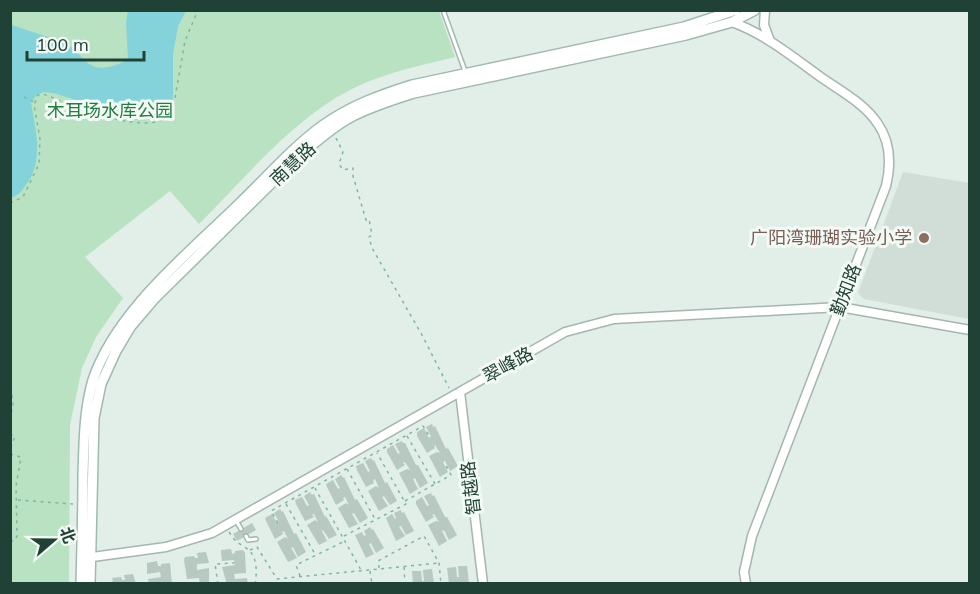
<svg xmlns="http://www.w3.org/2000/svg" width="980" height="594" font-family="Mulish,'Noto Sans SC',sans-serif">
<rect width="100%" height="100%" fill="#e2eee8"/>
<path fill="#d0ded7" d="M903 172 969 183V319L864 299 858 293Z"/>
<path fill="#b8e2c1" d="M10 11H439L455 57C422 65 389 72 358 86 297 114 246 177 199 224L170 191 85 257 123 298 96 337 82 368 70 425 69 583H11Z"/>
<path fill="#84d2da" d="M128 11H186L178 26 173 54V104L168 113 156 119 138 120 57 94C44 91 39 91 31 102 35 129 44 158 28 182 22 190 20 195 11 198V26L12 25C29 31 47 36 65 44 83 51 85 74 112 66 118 64 123 63 128 59L126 22Z"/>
<path fill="#b7c9c1" d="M432 424 433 427 435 426 446 449 448 448 458 466 450 471 445 461 443 462 448 472 440 477 429 456 437 452 440 453 435 445 434 446 435 448 427 453 417 436V432L424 428 429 438 431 436 426 427Z
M402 441 403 443H405L416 465H418L428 483 420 488 415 478 413 479 418 489 410 494 399 473 407 469 410 470 405 462 403 463 405 465 397 470 387 452V449L393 445 398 454 400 453 395 444Z
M371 458 373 461 374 460 385 483 387 482 397 501 390 505 384 496 382 497 388 506 379 511 368 491 376 486 379 488 375 479 373 480 374 483 366 487 357 470 356 466 363 463 368 472 370 471 365 461Z
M341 475 343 478 344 477 355 500 357 499 368 518 360 523 354 513 352 514 358 524 349 528 338 508 346 503 349 505 345 497 343 498 344 500 336 505 327 487 326 484 333 480 338 489 340 488 335 479Z
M310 492 312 495 314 494 325 517 326 516 337 535 329 539 323 530 322 531 327 541 319 545 307 525 315 520 318 522 314 514H312L314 517 305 521 296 504 295 500 302 497 307 506 309 505 304 496Z
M431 493 432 496 434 495 445 517H447L457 535 449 540 444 530 442 531 447 541 439 546 428 525 436 521 439 522 434 514 432 515 434 517 426 522 416 504V501L422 497 427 506 429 505 424 496Z
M280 509 282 512 283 511 294 534 296 533 306 552 298 557 293 547 291 548 297 558 288 562 277 542 285 537 288 539 284 531 282 532 283 534 275 539 266 521 265 518 272 514 277 523 279 522 274 513Z
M401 510 402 513 404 512 414 531 406 535 401 526 399 527 405 536 396 541 386 518 392 514 395 519 396 518 394 513Z
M252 523 256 530 237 541 233 534Z
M370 527 372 530 373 529 384 548 376 553 371 543 369 544 374 554 366 558 355 535 362 532 364 536 366 535 364 531Z
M231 549 232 554 235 553V551L243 550 245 553 246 573 234 574 235 579 247 578 248 584H224L226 581 222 567 235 565 234 563V560L222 561 221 553V550Z
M206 552 209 563 197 564V570L209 568V584H200L199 578 187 579 184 560 185 557 194 556 195 558H198L197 553Z
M157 561 158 566H161V564L170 563 172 584H149L148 579 161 577 160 572 147 574V563Z
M458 566H467L469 584H449L447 568 456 567 457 577H459Z
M432 569 434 584H413L412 571H421L422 581H424L423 570Z
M133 574 136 584H108L113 581 112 578 121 577 122 580H125L124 575Z"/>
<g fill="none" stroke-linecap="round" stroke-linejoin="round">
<defs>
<path id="service" d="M443 10 465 71
M237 522 241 529
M246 536 248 540 256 539"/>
<path id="tertiary" d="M765 10 764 25 770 41
M732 22C765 34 793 57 822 78 841 91 865 104 878 124 891 143 891 165 886 186L752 536 744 572 746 584
M460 392 483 584
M85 558 166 547 212 533 565 332 614 319 840 307 970 330"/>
<path id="secondary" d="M81 584C82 547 83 511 83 475 84 444 84 410 93 380 116 311 189 253 239 204 266 178 292 148 322 126 350 106 380 95 412 85L684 27 736 10
M90 584 94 418 101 384 116 351 131 326 154 299 300 155C316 142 331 128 349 118 369 107 392 100 414 93L686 35 732 22 755 10"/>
</defs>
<use href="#service" stroke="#a4b7af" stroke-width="6"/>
<use href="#tertiary" stroke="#a4b7af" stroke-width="11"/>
<use href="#secondary" stroke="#9fbbaf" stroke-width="12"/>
<path stroke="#7fb6a1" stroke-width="1.5" stroke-dasharray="3 4.5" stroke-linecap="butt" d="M24 97 34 102
M336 138 343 152 339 164 343 170 353 168V176L366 220 369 219 372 235 369 237 372 248 422 335 449 388
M10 203 23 197 39 164 40 139 34 105 38 95 43 94C68 103 158 144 173 109L185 41 198 10
M10 380 13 404 10 420
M10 434 15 436 10 450
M407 436 435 484
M10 454 21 457 16 486 17 536 15 540 10 542
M347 469 375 519
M315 488 361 570
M18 500 73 504
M405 501 451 475 444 462
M286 504 315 554
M278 523 271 511 423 426 430 437
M229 532C237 544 236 541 246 548 258 555 257 573 255 584
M344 536 406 504 377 453
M250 550 257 547 277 579 439 563
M404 567 405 584
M379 568 378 561 424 536 439 563 441 584
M370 571 372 584
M300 576 296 565 345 541
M218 584 215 564 234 563"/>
<use href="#service" stroke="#fff" stroke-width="3"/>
<use href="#tertiary" stroke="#fff" stroke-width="8"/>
<use href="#secondary" stroke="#fff" stroke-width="9"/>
</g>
<circle fill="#8d6e63" stroke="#f3faf6" stroke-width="2" cx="924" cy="238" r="6"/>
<g text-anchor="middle" stroke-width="6" stroke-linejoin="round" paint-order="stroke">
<g font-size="18" fill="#247e41" stroke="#f3faf6">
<text x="110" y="117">木耳场水库公园</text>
</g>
<g font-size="18" fill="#204236" stroke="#f3faf6">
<text transform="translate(293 164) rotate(-43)" y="6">南慧路</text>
<text transform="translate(846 290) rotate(-69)" y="6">勤知路</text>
<text transform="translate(508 365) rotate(-29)" y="6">翠峰路</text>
<text transform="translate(471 488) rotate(-97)" y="6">智越路</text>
</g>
<g font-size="18" fill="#785e54" stroke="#f3faf6" text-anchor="end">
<text x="912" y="244">广阳湾珊瑚实验小学</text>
</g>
</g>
<rect width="980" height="594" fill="none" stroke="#204236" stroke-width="24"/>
<g transform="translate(54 540) rotate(70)" stroke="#f3faf6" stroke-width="4.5" paint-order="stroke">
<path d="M0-4.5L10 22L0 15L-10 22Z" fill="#204236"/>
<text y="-9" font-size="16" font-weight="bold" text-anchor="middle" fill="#204236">北</text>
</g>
<path d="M27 51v9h117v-9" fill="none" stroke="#204236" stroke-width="3"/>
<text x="36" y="51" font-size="18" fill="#204236" stroke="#f3faf6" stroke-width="4.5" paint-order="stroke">100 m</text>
</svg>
